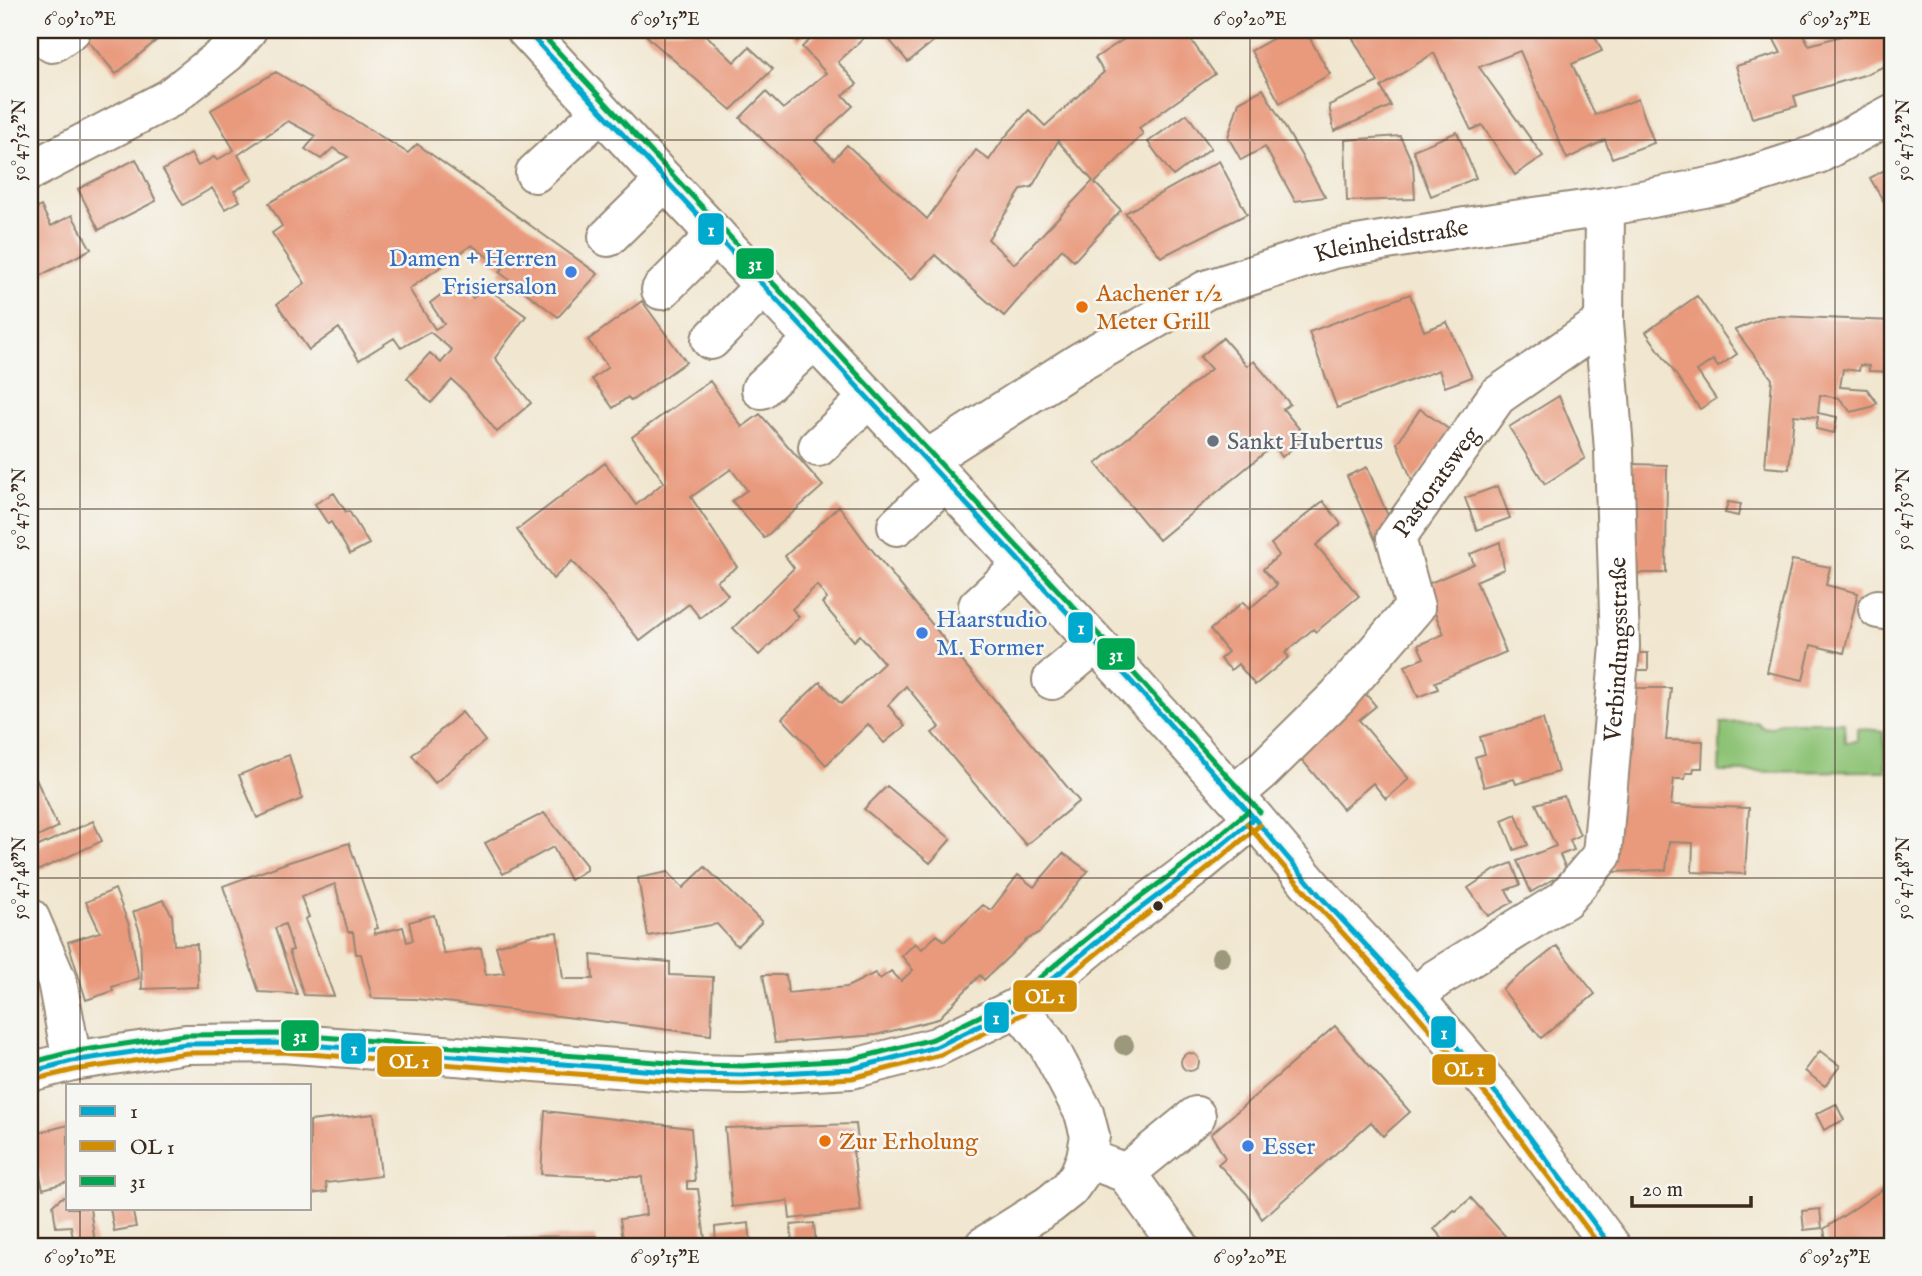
<svg xmlns="http://www.w3.org/2000/svg" width="1922" height="1276" font-family="'IM FELL English',serif">
<rect width="100%" height="100%" fill="#f6f6f2"/>
<filter id="ink" filterUnits="userSpaceOnUse"><feTurbulence type="fractalNoise" baseFrequency=".0143" numOctaves="2"/><feDisplacementMap in="SourceGraphic" scale="14" xChannelSelector="R" yChannelSelector="G"/><feConvolveMatrix kernelMatrix="1 2 1 2 8 2 1 2 1" color-interpolation-filters="sRGB"/></filter>
<filter id="wash" filterUnits="userSpaceOnUse"><feTurbulence type="fractalNoise" baseFrequency=".00686" numOctaves="4" result="noise"/><feDisplacementMap in="SourceGraphic" scale="28" xChannelSelector="R" yChannelSelector="G"/><feGaussianBlur stdDeviation="1.57" result="paint"/><feColorMatrix in="noise" values="0 0 0 0 0 0 0 0 0 0 0 0 0 0 0 0 0 1.4 0 .05"/><feComposite in="paint" operator="in"/></filter>
<g filter="url(#wash)">
<rect width="100%" height="100%" fill="#f1e6cf"/>
<path fill="#8dc375" stroke="#64764a" stroke-width="2" d="M1757 722 1763 728 1772 727 1781 722H1844L1845 742 1857 741V728L1883 731 1886 771 1719 772 1721 723Z"/>
<g id="blocks">
<path fill="#e9997b" fill-rule="evenodd" d="M79 30H169L116 74Z
M641 30H709L705 34 734 62 749 47 773 69 731 110 652 41Z
M786 30H809L798 41Z
M821 30H855L863 39 838 62 857 84 843 95 853 106 815 141 834 159 847 145 927 219 976 150 989 160 1005 137 1029 110 1045 126 1104 72 1095 58 1124 39 1116 30H1184L1215 74 1139 128 1143 134 1095 183 1121 210 1074 261 1062 249 1004 316 935 255 911 280 740 118 766 92 783 109 826 73 802 47ZM1058 141 1093 181 1014 264 988 239 1022 189 1032 187Z
M881 30H926L935 40 908 62Z
M1288 30H1305L1330 74 1280 103 1251 51Z
M1348 30H1452L1457 35 1470 30H1592L1602 51 1572 64 1595 115 1638 99 1654 143 1612 158 1605 140 1567 159 1520 51 1479 67 1543 156 1515 175 1482 125 1471 130 1434 53 1381 87 1391 106 1334 131 1329 105 1378 82Z
M1712 30H1735L1715 37Z
M1769 30H1801L1809 45 1845 35 1842 30H1892V63L1864 75 1794 96 1797 106 1752 118 1736 66 1781 53Z
M276 72 408 153 417 144 598 274 558 317 499 272 503 269 472 245 409 289 435 329 444 324 430 303 458 282 473 298 484 286 526 316 495 358 531 403 497 432 465 392 452 380 431 403 407 378 430 353 441 363 452 350 430 332 401 348 394 338 359 360 339 328 309 350 277 304 305 283 272 233 282 226 269 203 348 157 333 148 321 159 305 149 316 136 288 121 238 155 253 180 234 191 240 201 225 209 212 188 183 205 163 170 191 154 198 166 214 157 217 160 234 150 211 110Z
M1263 89 1297 148 1325 197 1295 201 1265 147 1241 160 1228 137 1239 102Z
M1187 114 1211 148 1173 176 1148 142Z
M1457 132 1476 178 1431 196 1413 150Z
M1400 136 1413 164 1415 199 1347 201 1345 140Z
M136 159 156 201 99 230 78 189Z
M1219 161 1247 214 1161 257 1125 213Z
M1892 166V216L1870 178Z
M41 206 51 226 72 215 91 249 30 281V212Z
M1410 294 1424 331 1447 322 1472 377 1445 387 1439 370 1337 408 1309 332Z
M1697 296 1737 354 1718 367 1713 360 1697 371 1716 399 1700 409 1646 332Z
M642 301 686 362 631 401 628 397 613 408 592 379 608 367 588 340Z
M1779 316 1892 321V372L1869 371V366L1860 365 1859 371 1843 369 1840 387 1867 389 1877 403 1871 407 1851 412 1839 398 1820 395 1818 413 1837 417 1834 433 1816 429 1818 417 1794 415 1789 469 1765 467 1772 379 1735 330 1766 317Z
M1223 338 1247 366 1254 361 1290 404 1283 409 1306 437 1282 457 1274 445 1159 540 1096 464 1211 369 1200 357Z
M710 381 742 427 760 414 823 486 764 538 732 501 747 490 731 469 691 497 737 567 717 581 728 595 700 618 689 604 640 641 605 597 572 561 553 579 517 530 605 463 636 505 664 482 632 437Z
M1559 396 1585 458 1545 484 1509 427Z
M1420 409 1450 430 1413 483 1397 443Z
M1632 464 1667 465 1666 573H1631Z
M1367 467 1391 523 1377 544 1347 476Z
M1498 486 1510 518 1477 530 1465 498Z
M334 493 346 512 349 511 369 544 350 554 331 522 328 524 315 504Z
M1323 501 1341 524 1316 545 1359 596 1316 632 1313 629 1285 653 1289 657 1255 685 1238 664 1231 670 1220 659 1228 652 1210 630 1243 602 1249 609 1277 585 1263 569 1279 555 1271 544Z
M1728 502 1741 504 1738 516 1725 513Z
M839 506 864 540 952 649 1079 801 1026 845 932 733 940 727 906 686 888 705 905 726 884 743 868 724 826 765 782 718 820 682 841 704 884 663 860 635 854 641 822 603 827 599 817 585 792 609 799 617 759 655 733 628 794 568 785 556Z
M1500 542 1504 569 1476 581 1506 652 1435 682 1438 689 1418 697 1405 666 1424 658 1418 645 1444 634 1423 586 1474 564 1470 554Z
M1792 560 1830 567 1826 585 1858 593 1844 653 1811 645 1803 680 1767 672Z
M1629 653H1648V670H1628Z
M1360 687 1376 706 1359 720 1409 779 1386 799 1373 783 1343 809 1297 754Z
M1629 688H1671L1666 740 1703 741 1702 768H1694L1693 773H1686L1685 779H1674L1671 805 1749 808 1745 874 1692 872 1693 843 1669 842 1666 870 1612 872Z
M462 712 485 741 435 783 412 755Z
M1543 719 1558 772 1516 784 1514 779 1484 787 1475 757 1485 754 1480 737Z
M289 755 302 799 257 818 239 775Z
M30 766 58 827 30 841Z
M887 786 951 839 930 863 864 809Z
M1564 796 1580 835 1570 840 1574 850 1560 855 1567 871 1531 892 1517 861 1556 846 1536 804Z
M544 813 586 865V870L570 880 553 847 503 874 485 843Z
M1516 814 1528 845 1514 850 1502 820Z
M93 821 102 841 35 872 30 861V850Z
M349 843 378 928 374 929 375 934 403 927 407 942 413 940 409 922 434 915 444 954 481 948 486 975 504 973 496 946 533 935 557 932 563 979H593L591 955 670 962V975L713 977 711 1035 454 1003 416 999 372 998 361 954H356L353 932H348L335 884 301 897 309 917 305 919 334 996 304 995 289 951 293 950 285 924 275 928 297 994 259 992 223 886 286 863Z
M1063 853 1088 871 1040 932 1026 940 984 980 980 975 938 1019 876 1035 775 1043 763 975H786L788 993 847 987 875 973 880 979 891 971 901 981 913 970 902 956 915 943 922 949 937 935 945 941 983 905 991 910 1018 875 1034 887Z
M1512 863 1520 885 1506 890 1513 902 1488 916 1468 888 1495 870Z
M705 867 762 922 737 946 717 924 648 936 638 878 668 872 683 888Z
M115 889 129 925 139 978 112 987 113 991 86 1000 68 942 100 932 86 902Z
M163 900 172 915 174 945 197 944 198 987 142 989 140 932 133 912Z
M1892 944V981L1891 982 1883 946Z
M1557 946 1595 994 1541 1038 1502 989Z
M1335 1026 1410 1112 1383 1136 1371 1122 1262 1219 1247 1194 1218 1164 1225 1158 1211 1134Z
M1820 1051 1840 1066 1825 1086 1805 1071Z
M1181 1062a9 9 0 1 1 18 0a9 9 0 1 1-18 0Z
M1836 1104 1844 1120 1824 1130 1816 1114Z
M545 1111 691 1128 695 1181H687V1189H698L706 1246H624L620 1219 646 1215 642 1177H599L541 1174Z
M374 1114 381 1176 326 1183 327 1192 310 1194V1121Z
M856 1124 859 1151H853L861 1211 790 1219 788 1201 732 1207 725 1128Z
M68 1125V1182L43 1189 30 1135Z
M1892 1183V1246H1827L1824 1229Z
M68 1196V1208H90L95 1243 74 1245 71 1226 56 1227 53 1205 61 1198Z
M1471 1198 1514 1246H1449L1434 1229 1454 1210 1456 1211Z
M110 1208H132L136 1227 114 1231Z
M1820 1209 1822 1228 1804 1230 1802 1211Z
M749 1223 751 1246H716L715 1227Z
M814 1223 816 1246H792L791 1225Z
M596 1236 597 1246H505V1237Z"/>
</g>
</g>
<g filter="url(#ink)">
<use href="#blocks" fill-opacity="0" stroke="#968876" stroke-width="2"/>
<g fill="none" stroke-linecap="round" stroke-linejoin="round">
<defs>
<g id="minor">
<path d="M52 43 71 30"/>
<path d="M30 171 170 98 227 53 247 30"/>
<path d="M535 173 601 112"/>
<path d="M608 237 665 181"/>
<path d="M661 290 716 235"/>
<path d="M711 340 764 286"/>
<path d="M761 389 814 340"/>
<path d="M818 447 869 398"/>
<path id="s1" d="M926 460 1080 362 1206 290 1333 249 1465 227 1605 207 1725 184 1818 154 1892 114"/>
<path d="M897 526 945 481"/>
<path d="M978 606 1023 565"/>
<path d="M1878 609 1892 611"/>
<path d="M1052 680 1095 644"/>
<path id="s2" d="M1234 795 1263 770 1338 696 1415 607 1396 538 1497 396 1604 322"/>
<path d="M30 918 57 981 72 1061"/>
<path id="s3" d="M1415 998 1436 979 1565 899 1602 855 1620 646 1614 450 1604 322 1605 207"/>
<path d="M1086 1158 1126 1173 1179 1246"/>
<path d="M1126 1173 1196 1116"/>
<path d="M984 1246 1049 1205 1069 1189 1079 1175 1086 1158 1090 1136 1084 1113 1048 1045 1018 1007"/>
</g>
<path id="major" d="M526 30 665 181 869 398 1128 678 1254 818 1321 897 1415 998 1501 1099 1611 1246
M30 1072 72 1061 186 1044 282 1043 696 1074 743 1075 851 1069 936 1047 1018 1007 1108 933 1194 868 1254 818"/>
</defs>
<use href="#minor" stroke="#968876" stroke-width="42"/>
<use href="#major" stroke="#968876" stroke-width="42"/>
<use href="#minor" stroke="#fff" stroke-width="38"/>
<use href="#major" stroke="#fff" stroke-width="38"/>
<defs>
<path id="bus-1" d="M526 30 1128 678 1254 818 1321 897 1415 998 1501 1099 1611 1246
M30 1072 72 1061 186 1044 282 1043 696 1074 743 1075 851 1069 936 1047 1018 1007 1108 933 1194 868 1254 818"/>
<path id="bus-2" d="M1247 824 1315 903 1408 1004 1494 1104 1600 1246
M32 1080 74 1070 187 1053 282 1052 696 1083 743 1084 852 1078 940 1055 1023 1014 1113 940 1200 875 1260 825"/>
<path id="bus-3" d="M538 30 1080 614 1260 812
M30 1063 71 1052 185 1035 282 1034 696 1065 743 1066 850 1060 933 1039 1013 1000 1102 926 1189 861 1248 811"/>
</defs>
<use href="#bus-1" stroke="#f6f6f2" stroke-width="10"/>
<use href="#bus-2" stroke="#f6f6f2" stroke-width="10"/>
<use href="#bus-3" stroke="#f6f6f2" stroke-width="10"/>
<use href="#bus-1" stroke="#00a9ce" stroke-width="5"/>
<use href="#bus-2" stroke="#d18d06" stroke-width="5"/>
<use href="#bus-3" stroke="#00a651" stroke-width="5"/>
</g>
<g fill="#9b987c">
<circle cx="1221" cy="957" r="10"/>
<circle cx="1124" cy="1045" r="10"/>
</g>
</g>
<path fill="none" stroke="#3b2a1e" stroke-width="2" stroke-opacity="0.45" d="M80 30V1085M665 30V1246M1250 30V1246M1835 30V1246M30 140H1892M30 509H1892M30 878H1892M80 1208V1246"/>
<g fill="#3f7fe0" stroke="#f6f6f2" stroke-width="2.5">
<circle cx="571" cy="272" r="7"/>
<circle cx="922" cy="633" r="7"/>
<circle cx="1248" cy="1146" r="7"/>
</g>
<g fill="#e8710a" stroke="#f6f6f2" stroke-width="2.5">
<circle cx="1082" cy="307" r="7"/>
<circle cx="825" cy="1141" r="7"/>
</g>
<circle fill="#6b7280" stroke="#f6f6f2" stroke-width="2.5" cx="1213" cy="441" r="7"/>
<circle fill="#3b2a1e" stroke="#f6f6f2" stroke-width="2.5" cx="1158" cy="906" r="6"/>
<g text-anchor="middle" stroke-width="5" stroke-linejoin="round" paint-order="stroke">
<g font-size="24" fill="#3b2a1e" stroke="#f6f6f2">
<text dy="8" stroke="none"><textPath href="#s1" startOffset="520">Kleinheidstraße</textPath></text>
<text dy="8" stroke="none"><textPath href="#s2" startOffset="402">Pastoratsweg</textPath></text>
<text dy="8" stroke="none"><textPath href="#s3" startOffset="444">Verbindungsstraße</textPath></text>
</g>
<g font-size="24" fill="#366cbe" stroke="#f6f6f2" text-anchor="start">
<text x="557" y="266" text-anchor="end">Damen + Herren<tspan x="557" dy="28">Frisiersalon</tspan></text>
<text x="936" y="627">Haarstudio<tspan x="936" dy="28">M. Former</tspan></text>
<text x="1262" y="1154">Esser</text>
</g>
<g font-size="24" fill="#c56008" stroke="#f6f6f2" text-anchor="start">
<text x="1096" y="301">Aachener 1/2<tspan x="1096" dy="28">Meter Grill</tspan></text>
<text x="839" y="1149">Zur Erholung</text>
</g>
<g font-size="24" fill="#5b616d" stroke="#f6f6f2" text-anchor="start">
<text x="1227" y="449">Sankt Hubertus</text>
</g>
</g>
<g stroke="#f6f6f2" stroke-width="2.5">
<rect x="697" y="212" width="28" height="34" rx="7" fill="#00a9ce"/>
<rect x="735" y="247" width="40" height="33" rx="7" fill="#00a651"/>
<rect x="1067" y="611" width="27" height="33" rx="7" fill="#00a9ce"/>
<rect x="1096" y="637" width="40" height="34" rx="7" fill="#00a651"/>
<rect x="1012" y="979" width="66" height="34" rx="7" fill="#d18d06"/>
<rect x="983" y="1001" width="27" height="33" rx="7" fill="#00a9ce"/>
<rect x="1430" y="1015" width="27" height="34" rx="7" fill="#00a9ce"/>
<rect x="280" y="1019" width="40" height="33" rx="7" fill="#00a651"/>
<rect x="340" y="1032" width="27" height="33" rx="7" fill="#00a9ce"/>
<rect x="376" y="1045" width="67" height="33" rx="7" fill="#d18d06"/>
<rect x="1431" y="1053" width="66" height="33" rx="7" fill="#d18d06"/>
</g>
<g font-size="19" text-anchor="middle" font-weight="bold" fill="#fff">
<text x="711" y="236">1</text>
<text x="755" y="270">31</text>
<text x="1081" y="634">1</text>
<text x="1116" y="661">31</text>
<text x="1045" y="1003">OL 1</text>
<text x="996" y="1024">1</text>
<text x="1444" y="1039">1</text>
<text x="300" y="1042">31</text>
<text x="354" y="1055">1</text>
<text x="409" y="1068">OL 1</text>
<text x="1464" y="1076">OL 1</text>
</g>
<rect width="1922" height="1276" fill="none" stroke="#f6f6f2" stroke-width="77"/>
<rect x="66" y="1084" width="245" height="126" fill="#f6f6f2" stroke="#aba49d" stroke-width="2"/>
<rect x="80" y="1106" width="35" height="10" fill="#00a9ce" stroke="#aba49d" stroke-width="2"/>
<text x="130" y="1118" font-size="21" fill="#3b2a1e">1</text>
<rect x="80" y="1141" width="35" height="10" fill="#d18d06" stroke="#aba49d" stroke-width="2"/>
<text x="130" y="1154" font-size="21" fill="#3b2a1e">OL 1</text>
<rect x="80" y="1176" width="35" height="10" fill="#00a651" stroke="#aba49d" stroke-width="2"/>
<text x="130" y="1188" font-size="21" fill="#3b2a1e">31</text>
<path d="M1632 1196v10h119v-10" fill="none" stroke="#3b2a1e" stroke-width="3.5"/>
<text x="1642" y="1196" font-size="21" fill="#3b2a1e" stroke="#f6f6f2" stroke-width="5" paint-order="stroke">20 m</text>
<rect x="38" y="38" width="1846" height="1200" fill="none" stroke="#3b2a1e" stroke-width="2.5"/>
<g font-size="18" text-anchor="middle" fill="#3b2a1e">
<text x="80" y="25">6°09'10"E</text>
<text x="665" y="25">6°09'15"E</text>
<text x="1250" y="25">6°09'20"E</text>
<text x="1835" y="25">6°09'25"E</text>
<text transform="translate(19 140) rotate(-90)" y="6">50°47'52"N</text>
<text transform="translate(1903 140) rotate(-90)" y="6">50°47'52"N</text>
<text transform="translate(19 509) rotate(-90)" y="6">50°47'50"N</text>
<text transform="translate(1903 509) rotate(-90)" y="6">50°47'50"N</text>
<text transform="translate(19 878) rotate(-90)" y="6">50°47'48"N</text>
<text transform="translate(1903 878) rotate(-90)" y="6">50°47'48"N</text>
<text x="80" y="1263">6°09'10"E</text>
<text x="665" y="1263">6°09'15"E</text>
<text x="1250" y="1263">6°09'20"E</text>
<text x="1835" y="1263">6°09'25"E</text>
</g>
</svg>
